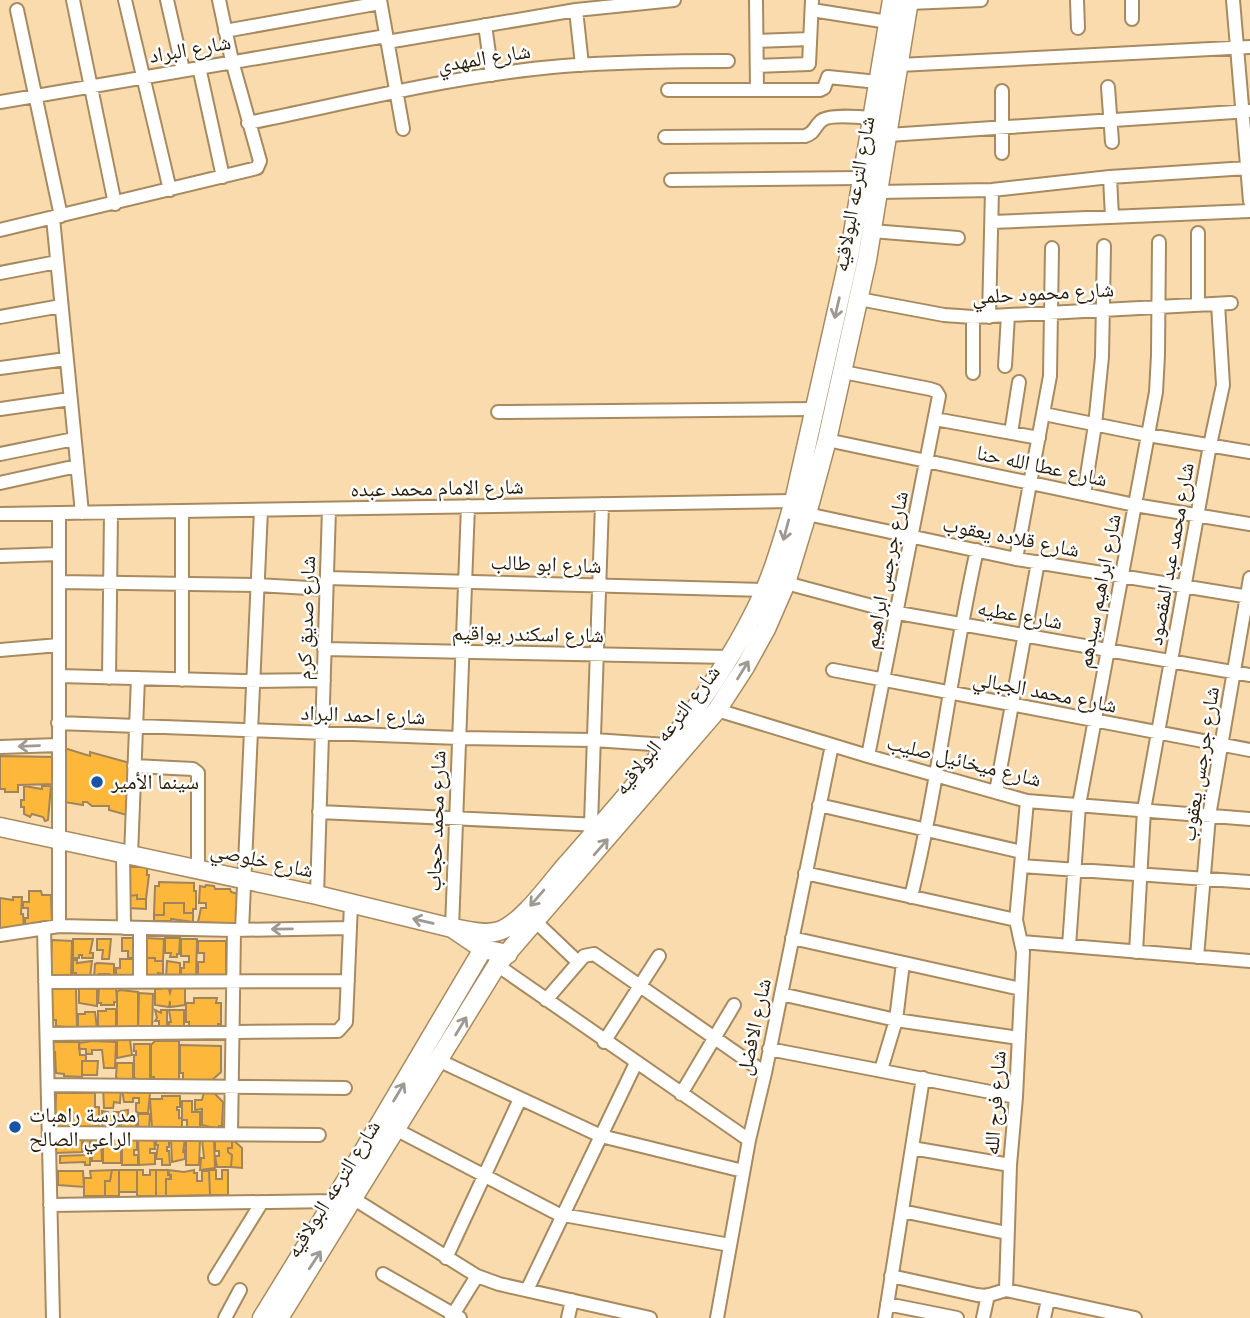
<svg xmlns="http://www.w3.org/2000/svg" width="1250" height="1318" font-family="Karla,'Noto Naskh Arabic',sans-serif">
<rect width="100%" height="100%" fill="#fadbad"/>
<path fill="#fdb73a" stroke="#a18459" stroke-width="2" d="M64 748 90 756V752L130 763 127 815 109 810V806H92L87 802H83V805L64 802Z
M0 756 55 757 54 784 18 785V792H5V789H0Z
M24 786 42 789V786H51L48 820 45 821 43 817 32 814 30 817 24 814V807H21V800H24Z
M128 867H147V875H149L146 899H137V895L128 896Z
M159 882 194 883V891H196V909H193V913H184V903H164V915H154L155 886H159Z
M206 885 214 886 215 889H230L231 892 238 894 237 924 198 922 201 908H206V903H199L200 886 205 887Z
M29 891H41L42 895H51L52 925H25V918H28V908H23V902H29Z
M137 895V899H146V909L127 908 128 896Z
M13 897H22L21 914H23L24 927 0 928V898L13 900Z
M164 903H184V913H193V922L171 919V921H154V915H164Z
M122 938H138V958H128V951H122Z
M144 938 164 939 163 961H155V958H141Z
M165 938H180L179 954H177V957H170L171 953H165Z
M73 939H93L90 953H93V958H82V955H79V958H73Z
M97 939H111L109 959H102L103 950H97Z
M181 939H197L196 979H181V968H184V962H189V956H181Z
M52 940 72 941 71 977H51L49 963 51 961Z
M198 941H226V978H198V962H204V953H198Z
M141 958H155V961H163V974L158 973V979L143 978Z
M120 959H136V979L116 977V968H120Z
M73 960H77V963L92 961 90 977H76V973H73Z
M167 961 180 963V978H166Z
M97 963 114 964V978H109V974H99V978H94L95 964Z
M79 985H97V1006L79 1003Z
M161 986H168L170 993 172 986 185 988V1005L170 1007V1001L169 1007 155 1005V989H161Z
M99 987H116L117 1002H114V1005H101V1003H98Z
M76 988 77 1028 56 1026V1020H51V989Z
M120 990 138 992V1028H117V992Z
M139 993 153 994 152 1031 138 1030Z
M194 998H217L216 1003H221V1024H218V1030H189V1022H186V1003H194Z
M106 1009H116V1029H98V1011H106Z
M155 1010 161 1013V1010H167V1031L159 1027V1021H155L157 1018Z
M169 1010H184V1030H169V1022H171Z
M85 1012H95L97 1028H78V1014H85Z
M117 1040H130L132 1055 117 1058Z
M92 1041 116 1042 115 1068H104L102 1050H92V1054H86V1049H79V1043Z
M155 1041H179V1080H154V1077H151V1045Z
M52 1042H79L80 1055H86V1061H82V1077L64 1076V1074L56 1073 55 1052H51Z
M134 1044H150V1080H137L134 1077V1055H136V1051H134Z
M180 1045 221 1046V1072L211 1081 183 1080V1073H180Z
M82 1061H98L97 1075H82Z
M117 1063H133V1079H118L116 1077Z
M103 1087 121 1088 120 1103 114 1102 113 1108H104Z
M122 1088H137V1093H150L148 1113H138L136 1111V1103H139V1098H133V1102H124Z
M204 1092H213L223 1102 222 1126H219V1129L202 1125V1109L195 1110V1100H202Z
M56 1093H95V1107H99V1126H95V1129L55 1128Z
M162 1096H180V1107H177V1110H179V1118L182 1117V1129L152 1127 150 1099H162Z
M182 1101H192V1112H200V1129L187 1127V1120H182Z
M128 1110V1115H134V1120H136V1129H121V1111Z
M102 1111 108 1112V1116H114V1112H119V1128H102Z
M138 1114H150L149 1129H138Z
M59 1139H82V1152L56 1153V1141Z
M91 1139H101L102 1161H92Z
M103 1139H121V1163H103Z
M122 1139H137V1150H134V1155H138V1165H122Z
M138 1139H154L155 1149H150V1153H155V1164L139 1165Z
M156 1139H169V1147H167V1151H169L170 1165H162V1159H156L158 1145H156Z
M171 1139H185L183 1153 185 1150V1159L172 1162Z
M186 1139H200L199 1165H186Z
M202 1139H214L215 1168 200 1170 201 1158H204Z
M215 1139H232V1148H228V1152L232 1155 231 1167H217L215 1156H219V1151H215Z
M232 1139 242 1148V1168L231 1167 232 1155 228 1152V1148H232Z
M83 1140H90V1165H85V1162L60 1163V1156L86 1155V1151H83Z
M112 1170 110 1181H105V1196H84V1178H91L90 1171Z
M112 1170H119V1196H105V1181H110Z
M119 1170H137V1192H119Z
M137 1170H143V1175H150V1170H156V1196H137Z
M156 1170H168V1175H171V1179H166V1196H156Z
M168 1170 184 1172 194 1170V1173H197V1181H202V1171H209L210 1195 166 1196V1179H171Z
M209 1170H216V1179H222V1170H228V1195H210Z
M58 1171H83L84 1187 58 1185Z"/>
<g fill="none" stroke-linecap="round" stroke-linejoin="round">
<defs>
<path id="minor" d="M73 0 115 204
M125 0 170 190
M167 0 183 70
M380 0 403 129
M756 0 757 90
M1077 0 1078 28
M1132 0V19
M1233 0 1250 201
M909 3 981 0
M17 10 61 216
M576 10 582 65
M812 10 888 22
M485 25 492 75
M225 31 380 3
M757 41 810 39
M387 42 576 10 674 0
M899 65 1250 47
M757 66 809 64 812 0
M199 67 223 177
M1108 87 1112 142
M668 90H820L824 88 828 77 878 82
M1002 91V153
M0 102 386 36
M248 123C352 102 457 75 563 66 618 62 673 61 728 61
M888 135 1250 111
M665 137 805 136C815 133 814 127 821 121 828 114 861 117 872 118
M1110 177 1112 217
M671 180 861 178
M878 192 992 190 1110 177 1247 168
M53 218 82 513
M992 222 1250 211
M0 230 257 168 260 161 232 61 219 0
M872 231 958 238
M1198 233V305
M0 273 57 262
M859 299 944 315 973 317 1231 303
M0 317 61 306
M973 317V373
M989 317 992 190
M1005 366 1008 315
M0 368 66 359
M843 372 930 389 936 391 939 396 868 756
M0 409 70 399
M498 412 815 409
M1044 414 1148 435 1250 452
M935 419 1039 438
M1011 433 1019 382
M827 440 1135 505 1250 524
M0 454 74 439
M0 483 77 466
M1084 494 1095 425 1102 357 1104 246
M182 511V680
M0 514 794 501
M807 514 1016 559 1250 597
M0 556 59 554
M1016 559 1050 376 1052 248
M327 578 765 590
M59 582 257 585 326 589
M786 583 898 613 1250 675
M324 649 730 657
M0 650 59 645
M833 670 1250 750
M59 676 244 681 324 680
M109 678 111 513
M717 710 868 756 1027 801 1250 819
M58 723 459 738 594 740 667 745
M0 747 58 745
M134 766 193 769 198 773V870
M996 792 1038 562
M819 805 1022 852
M319 812 599 825
M591 824 602 504
M123 853 124 928
M131 855 138 678
M1021 866 1250 882
M805 873 1016 920
M317 895 329 509
M911 897C939 782 951 665 977 550
M536 922 578 962
M59 926V513
M44 928 53 1318
M452 928 468 506
M242 930 261 510
M0 935 59 926 234 930 350 928
M792 938 1021 989
M1022 942 1250 961
M1069 946 1079 805 1156 392 1158 355 1159 242
M1136 952 1144 810 1210 445 1223 385 1218 304
M1197 957 1209 816 1250 578
M497 965 749 1140
M140 981V929
M45 982 348 981
M781 994 896 1020 1019 1038
M546 1000 584 956 594 954 765 1073
M47 1034 338 1031 346 1022 351 904
M604 1042 659 956
M769 1049 1016 1097
M440 1061 601 1136 743 1171
M881 1070 896 1020 903 963
M48 1085 345 1088
M681 1094 734 1005
M397 1130 558 1214 730 1245
M49 1133 319 1135
M231 1134 234 930
M912 1148 1010 1165
M50 1205 334 1201 348 1197 354 1199 477 1276 499 1284 650 1318
M902 1211 1007 1233
M446 1258 520 1099
M383 1274 460 1318
M891 1276 977 1295 986 1296 1006 1290 1135 1318
M215 1278 262 1202
M527 1290 636 1063
M1006 1290 1010 1165 1016 1097 1023 952 1016 920 1027 801
M887 1304 957 1318
M225 1318 240 1290
M451 1318 477 1276
M568 1318 572 1300
M717 1318 749 1140 765 1073 832 745
M885 1318 923 1078
M983 1318 988 1295
M1044 1318 1048 1300"/>
<path id="primary" d="M0 827 317 895 452 928 483 949 508 954
M452 928C466 930 485 936 499 931 522 924 551 882 567 864 640 781 718 694 764 592 777 563 785 532 794 501L849 257 892 0
M262 1318 334 1201 483 949
M279 1318 497 965 717 710 745 667 766 629 786 583 807 514 827 440 867 260 909 0"/>
</defs>
<use href="#minor" stroke="#a78a5f" stroke-width="16"/>
<use href="#primary" stroke="#a78a5f" stroke-width="21"/>
<use href="#minor" stroke="#fff" stroke-width="12"/>
<use href="#primary" stroke="#fff" stroke-width="18"/>
</g>
<defs><path id="oneway-shaft" d="M-6 0H5M1.5-3L5.5 0L1.5 3" fill="none" stroke-width="1.6" stroke-linecap="round" stroke-linejoin="round" transform="scale(1.75)"/></defs>
<g stroke="#9e9991">
<use href="#oneway-shaft" transform="translate(837 308) rotate(103)"/>
<use href="#oneway-shaft" transform="translate(786 530) rotate(105)"/>
<use href="#oneway-shaft" transform="translate(743 670) rotate(-58)"/>
<use href="#oneway-shaft" transform="translate(29 746) rotate(178)"/>
<use href="#oneway-shaft" transform="translate(601 847) rotate(-49)"/>
<use href="#oneway-shaft" transform="translate(537 898) rotate(131)"/>
<use href="#oneway-shaft" transform="translate(423 921) rotate(-167)"/>
<use href="#oneway-shaft" transform="translate(282 929) rotate(179)"/>
<use href="#oneway-shaft" transform="translate(461 1026) rotate(-59)"/>
<use href="#oneway-shaft" transform="translate(399 1092) rotate(-59)"/>
<use href="#oneway-shaft" transform="translate(315 1260) rotate(-57)"/>
</g>
<g fill="#1754a4" stroke="#fff" stroke-width="2.5">
<circle cx="97" cy="782" r="7"/>
<circle cx="15" cy="1127" r="7"/>
</g>
<g text-anchor="middle" stroke-width="5" stroke-linejoin="round" paint-order="stroke">
<g font-size="21" fill="#281d0b" stroke="#fff">
<text transform="translate(190 49) rotate(-10)" y="7">شارع البراد</text>
<text transform="translate(484 58) rotate(-9)" y="7">شارع المهدي</text>
<text transform="translate(854 194) rotate(-80)" y="7">شارع الترعه البولاقيه</text>
<text transform="translate(1043 293) rotate(-3)" y="7">شارع محمود حلمي</text>
<text transform="translate(1042 466) rotate(12)" y="7">شارع عطا الله حنا</text>
<text transform="translate(437 488) rotate(-1)" y="7">شارع الامام محمد عبده</text>
<text transform="translate(1011 537) rotate(11)" y="7">شارع قلاده يعقوب</text>
<text transform="translate(1171 554) rotate(-80)" y="7">شارع محمد عبد المقصود</text>
<text transform="translate(546 564) rotate(2)" y="7">شارع ابو طالب</text>
<text transform="translate(886 570) rotate(-79)" y="7">شارع جرجس ابراهيم</text>
<text transform="translate(1099 591) rotate(-79)" y="7">شارع ابراهيم سيدهم</text>
<text transform="translate(1020 615) rotate(10)" y="7">شارع عطيه</text>
<text transform="translate(306 618) rotate(-88)" y="7">شارع صديق كرم</text>
<text transform="translate(528 634) rotate(1)" y="7">شارع اسكندر يواقيم</text>
<text transform="translate(1045 692) rotate(11)" y="7">شارع محمد الجبالي</text>
<text transform="translate(363 715) rotate(2)" y="7">شارع احمد البراد</text>
<text transform="translate(667 730) rotate(-52)" y="7">شارع الترعه البولاقيه</text>
<text transform="translate(964 761) rotate(14)" y="7">شارع ميخائيل صليب</text>
<text transform="translate(1200 764) rotate(-81)" y="7">شارع جرجس يعقوب</text>
<text transform="translate(436 821) rotate(-88)" y="7">شارع محمد حجاب</text>
<text transform="translate(262 860) rotate(12)" y="7">شارع خلوصي</text>
<text transform="translate(754 1027) rotate(-78)" y="7">شارع الافضل</text>
<text transform="translate(995 1103) rotate(-86)" y="7">شارع فرج الله</text>
<text transform="translate(333 1189) rotate(-58)" y="7">شارع الترعه البولاقيه</text>
</g>
<g font-size="21" fill="#281d0b" stroke="#fff" text-anchor="start">
<text x="111" y="789">سينما الأمير</text>
<text x="29" y="1122">مدرسة راهبات<tspan x="29" dy="24">الراعي الصالح</tspan></text>
</g>
</g>
</svg>
